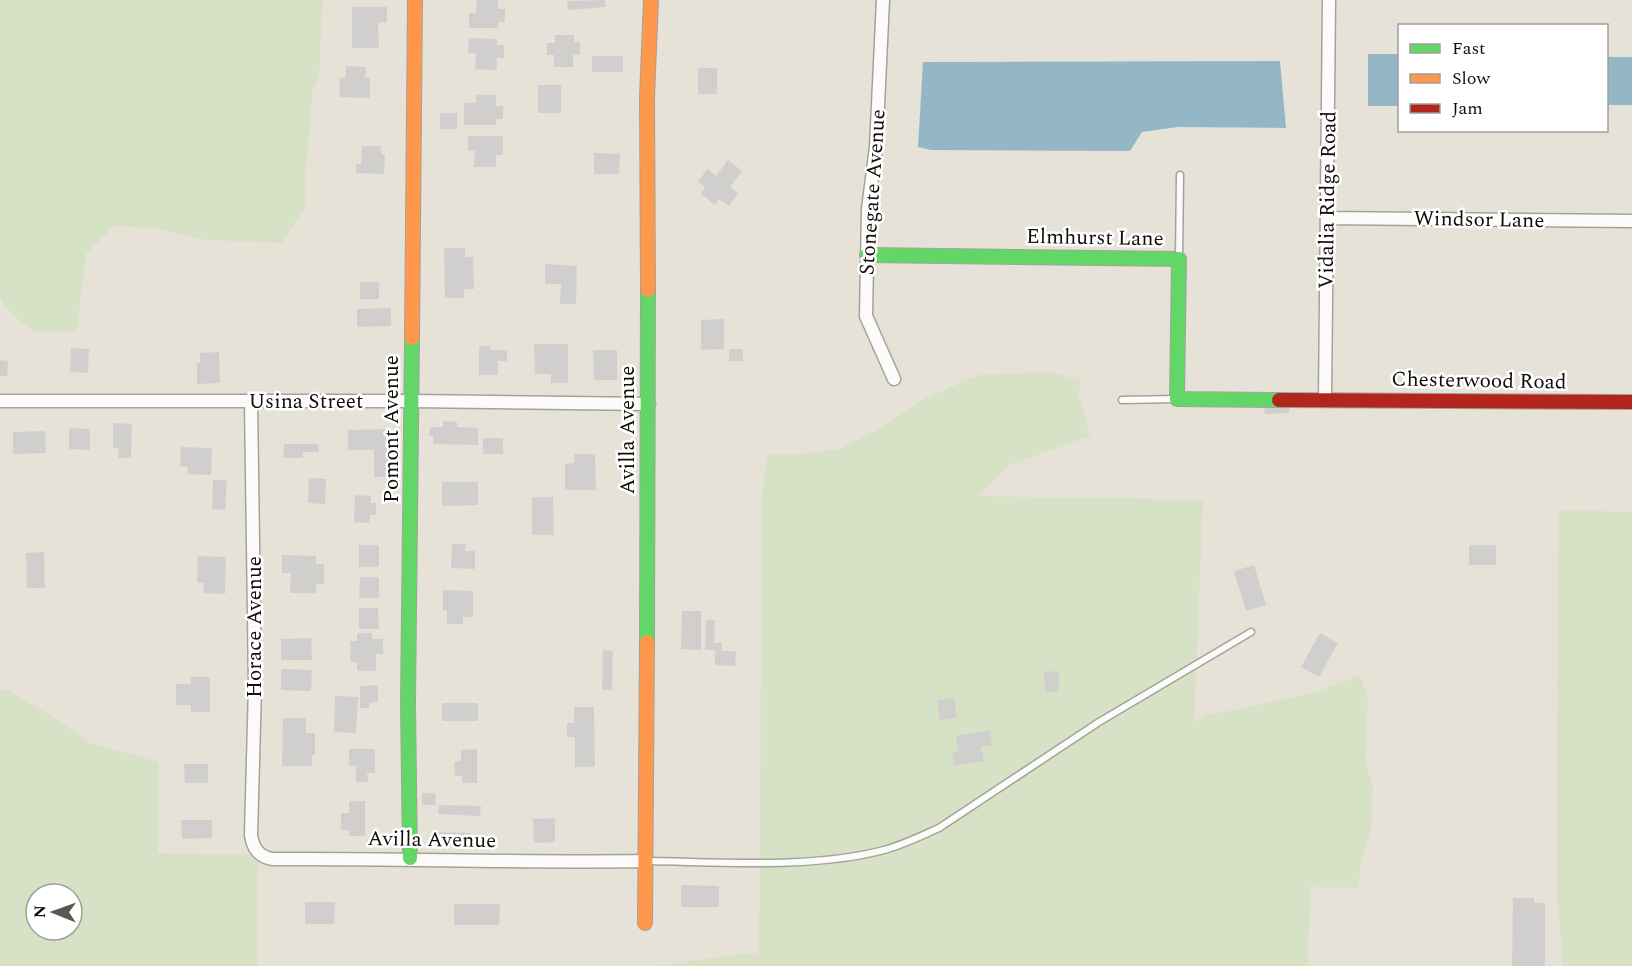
<svg xmlns="http://www.w3.org/2000/svg" width="1632" height="966" font-family="Spectral,serif">
<rect width="100%" height="100%" fill="#e6e2d8"/>
<path fill="#d7e1c5" fill-rule="evenodd" d="M0 0H323L319 76 313 88 306 169V206L282 243 204 240 154 228 114 226 86 254 77 331 33 332 7 309 0 297Z
M1049 372 1080 380 1079 397 1090 436 1010 465 977 496 1203 500 1194 722 1205 716 1316 692 1360 675 1368 699 1365 761 1373 787 1371 830 1360 867 1359 888 1310 887 1308 966H658L740 954 759 955 762 501 767 454H802L839 449 872 433 923 399 979 375Z
M1558 510 1632 512V966H1563L1557 894Z
M8 690 60 721 90 743 159 762 158 853 249 855 253 860 258 861V966H0V691ZM36 894H72V930H36Z"/>
<path fill="#93b7c7" d="M1368 54H1399V106H1368Z
M1607 57H1632V105H1607Z
M1280 61 1286 128 1178 127 1142 132 1130 151 931 150 918 147 923 62Z"/>
<path fill="#d1cfce" d="M477 0H498V9H505V22H498V28H469V13H476Z
M605 0 606 7 568 10 567 1Z
M352 7H387V22L378 23 379 48H352Z
M555 35H574V42H580V54L573 55V67H554V55H547V43H555Z
M469 38 497 39V45H504V58H497V70L475 69 476 53H468Z
M592 56H623V72H592Z
M346 66 366 67 365 77 370 78V98L339 97 340 78H345Z
M698 68H717V94H698Z
M538 85H561V113H538Z
M476 95H496V106H503V119H496V125H464V103H476Z
M440 113H457V129H440Z
M468 136H503V155H496V167H474L475 151H468Z
M362 146H381V154L385 155 384 174 356 173V164H361Z
M594 153 620 154 619 174H594Z
M728 160 742 171 730 187 738 193 729 206 719 199 715 205 701 194 705 187 698 182 707 169 716 176Z
M444 248H465V257H473L474 289H464V298H445Z
M545 264 577 266 576 304H560L561 284H545Z
M360 282H379V299H360Z
M391 308V326L357 327V309Z
M724 319V349L701 350V320Z
M534 344H568V383H551V374H535Z
M479 346H490V350H507V361H498V375H479Z
M71 348 89 349 88 373 70 372Z
M729 349H743V361H729Z
M593 350H617V380H594Z
M219 352 220 383 197 384V363H200V353Z
M0 360 8 361 7 376H0Z
M1289 405V413L1265 414 1264 406Z
M443 421 457 422V427L478 428V445L433 444V436H429L430 427H443Z
M113 423 132 424 131 458H118L119 448H113Z
M69 428 90 429V450L69 449Z
M389 429V477H374V450H348V430Z
M45 431 46 453 13 454V432Z
M483 438H503V454H483Z
M284 444H318L319 452H303V458H283Z
M181 447 212 448 211 475 187 474 188 467 180 466Z
M574 454H595L596 490H565V464L574 463Z
M309 478 326 479 325 504 308 503Z
M213 480H227L225 510 212 509Z
M442 482H478V505L442 506Z
M355 495 371 496V503H376V515H370L369 523 354 522Z
M532 497H553L554 535H532Z
M452 544H466L465 551H475V569L451 568Z
M359 545H379V567H359Z
M1469 545H1496V565H1469Z
M44 552 45 588H27L26 553Z
M282 555 316 556V564H324V584H316V593H290L291 573H282Z
M198 556 226 557 225 594 203 593 204 583H197Z
M1254 565 1266 605 1246 611 1234 571Z
M360 577H379V598H359Z
M443 590 473 591V617H463V624H447V610H443Z
M359 608H378L379 629H359Z
M682 611H701V650L681 649Z
M706 620H715L714 643H722V651H736L735 666 715 665V650H705Z
M357 633H372V639H383V654H376V671H357V662H351L350 641H357Z
M1320 633 1338 643 1319 677 1301 667Z
M311 638 312 660H281V639Z
M603 650 613 651 612 690H602Z
M281 669 312 670 311 691 281 690Z
M1059 671V692H1045L1044 672Z
M191 677H210V712H191V705H176V684H191Z
M378 685V702L369 703V708H360V686Z
M335 696 358 697 356 733 334 732Z
M954 698 957 718 940 720 937 700Z
M442 703H478V721H442Z
M574 707H594L595 767H575V737H567V723H574Z
M283 718H306V733H315V755H312V766H282Z
M990 730 992 745 981 747 984 761 954 766 952 752 958 751 956 736Z
M349 749H375V773H367L368 782H356V766H349Z
M477 749V783H462V776H455L454 762 461 761V750Z
M184 764H208V783H185Z
M422 793H435L436 805H422Z
M349 801H365V836H349V830H341V813H349Z
M439 805 481 806 480 816 438 814Z
M555 818V842L534 843 533 819Z
M181 820H212V838L182 839Z
M434 832 471 833V843H434Z
M681 885 719 886V907H681Z
M1513 898H1534V903H1545V966H1512Z
M305 902H335L334 924H305Z
M454 904H500L499 925H454Z"/>
<g fill="none" stroke-linecap="round" stroke-linejoin="round">
<defs>
<path id="lane" d="M1179 259 1180 175
M1122 400 1177 399
M647 861C721 862 812 869 884 850 903 845 921 836 939 828L1099 722 1251 632"/>
<path id="street" d="M883 0 876 147 868 209 866 316 894 379
M1327 218 1632 221
M1325 399 1329 0
M0 401H412L649 404
M251 401 255 686 251 835C253 848 258 856 272 859 396 858 521 863 645 861"/>
<path id="fast" d="M867 255 1179 259 1177 399 1279 400
M647 642 648 290
M410 858 408 703 412 338"/>
<path id="slow" d="M648 290 647 97 651 0
M412 338 415 0
M645 923 647 642"/>
<path id="jam" d="M1279 400 1632 402"/>
</defs>
<use href="#lane" stroke="#a5a29a" stroke-width="9"/>
<use href="#street" stroke="#a5a29a" stroke-width="15"/>
<use href="#fast" stroke="#a5a29a" stroke-width="16"/>
<use href="#slow" stroke="#a5a29a" stroke-width="16"/>
<use href="#jam" stroke="#a5a29a" stroke-width="16"/>
<use href="#lane" stroke="#fbfbf9" stroke-width="6"/>
<use href="#street" stroke="#fbfbf9" stroke-width="12"/>
<use href="#fast" stroke="#63d668" stroke-width="14"/>
<use href="#slow" stroke="#ff974d" stroke-width="14"/>
<use href="#jam" stroke="#b3261e" stroke-width="14"/>
</g>
<g text-anchor="middle" stroke-width="5" stroke-linejoin="round" paint-order="stroke">
<g font-size="21" fill="#100e07" stroke="#fff">
<text transform="translate(872 192) rotate(-86)" y="7">Stonegate Avenue</text>
<text transform="translate(1327 200) rotate(-89)" y="7">Vidalia Ridge Road</text>
<text transform="translate(1479 219) rotate(1)" y="7">Windsor Lane</text>
<text transform="translate(1095 237) rotate(1)" y="7">Elmhurst Lane</text>
<text transform="translate(1479 380) rotate(1)" y="7">Chesterwood Road</text>
<text x="306" y="408">Usina Street</text>
<text transform="translate(391 429) rotate(-90)" y="7">Pomont Avenue</text>
<text transform="translate(627 430) rotate(-90)" y="7">Avilla Avenue</text>
<text transform="translate(254 627) rotate(-90)" y="7">Horace Avenue</text>
<text transform="translate(432 839) rotate(1)" y="7">Avilla Avenue</text>
</g>
</g>
<rect x="1398" y="24" width="210" height="108" fill="#ffffff" stroke="#9f9f9c" stroke-width="1.5"/>
<rect x="1410" y="44" width="30" height="9" fill="#63d668" stroke="#9f9f9c" stroke-width="1.5"/>
<text x="1452" y="54" font-size="18" fill="#100e07">Fast</text>
<rect x="1410" y="74" width="30" height="9" fill="#ff974d" stroke="#9f9f9c" stroke-width="1.5"/>
<text x="1452" y="84" font-size="18" fill="#100e07">Slow</text>
<rect x="1410" y="104" width="30" height="9" fill="#b3261e" stroke="#9f9f9c" stroke-width="1.5"/>
<text x="1452" y="114" font-size="18" fill="#100e07">Jam</text>
<g transform="translate(54 912) rotate(271)"><circle r="28" fill="#ffffff" stroke="#9f9f9c" stroke-width="1.5"/>
<path d="M0-4.5L10 22L0 15L-10 22Z" fill="#5b5850"/>
<text y="-9" font-size="16" font-weight="bold" text-anchor="middle" fill="#100e07">N</text>
</g>
</svg>
